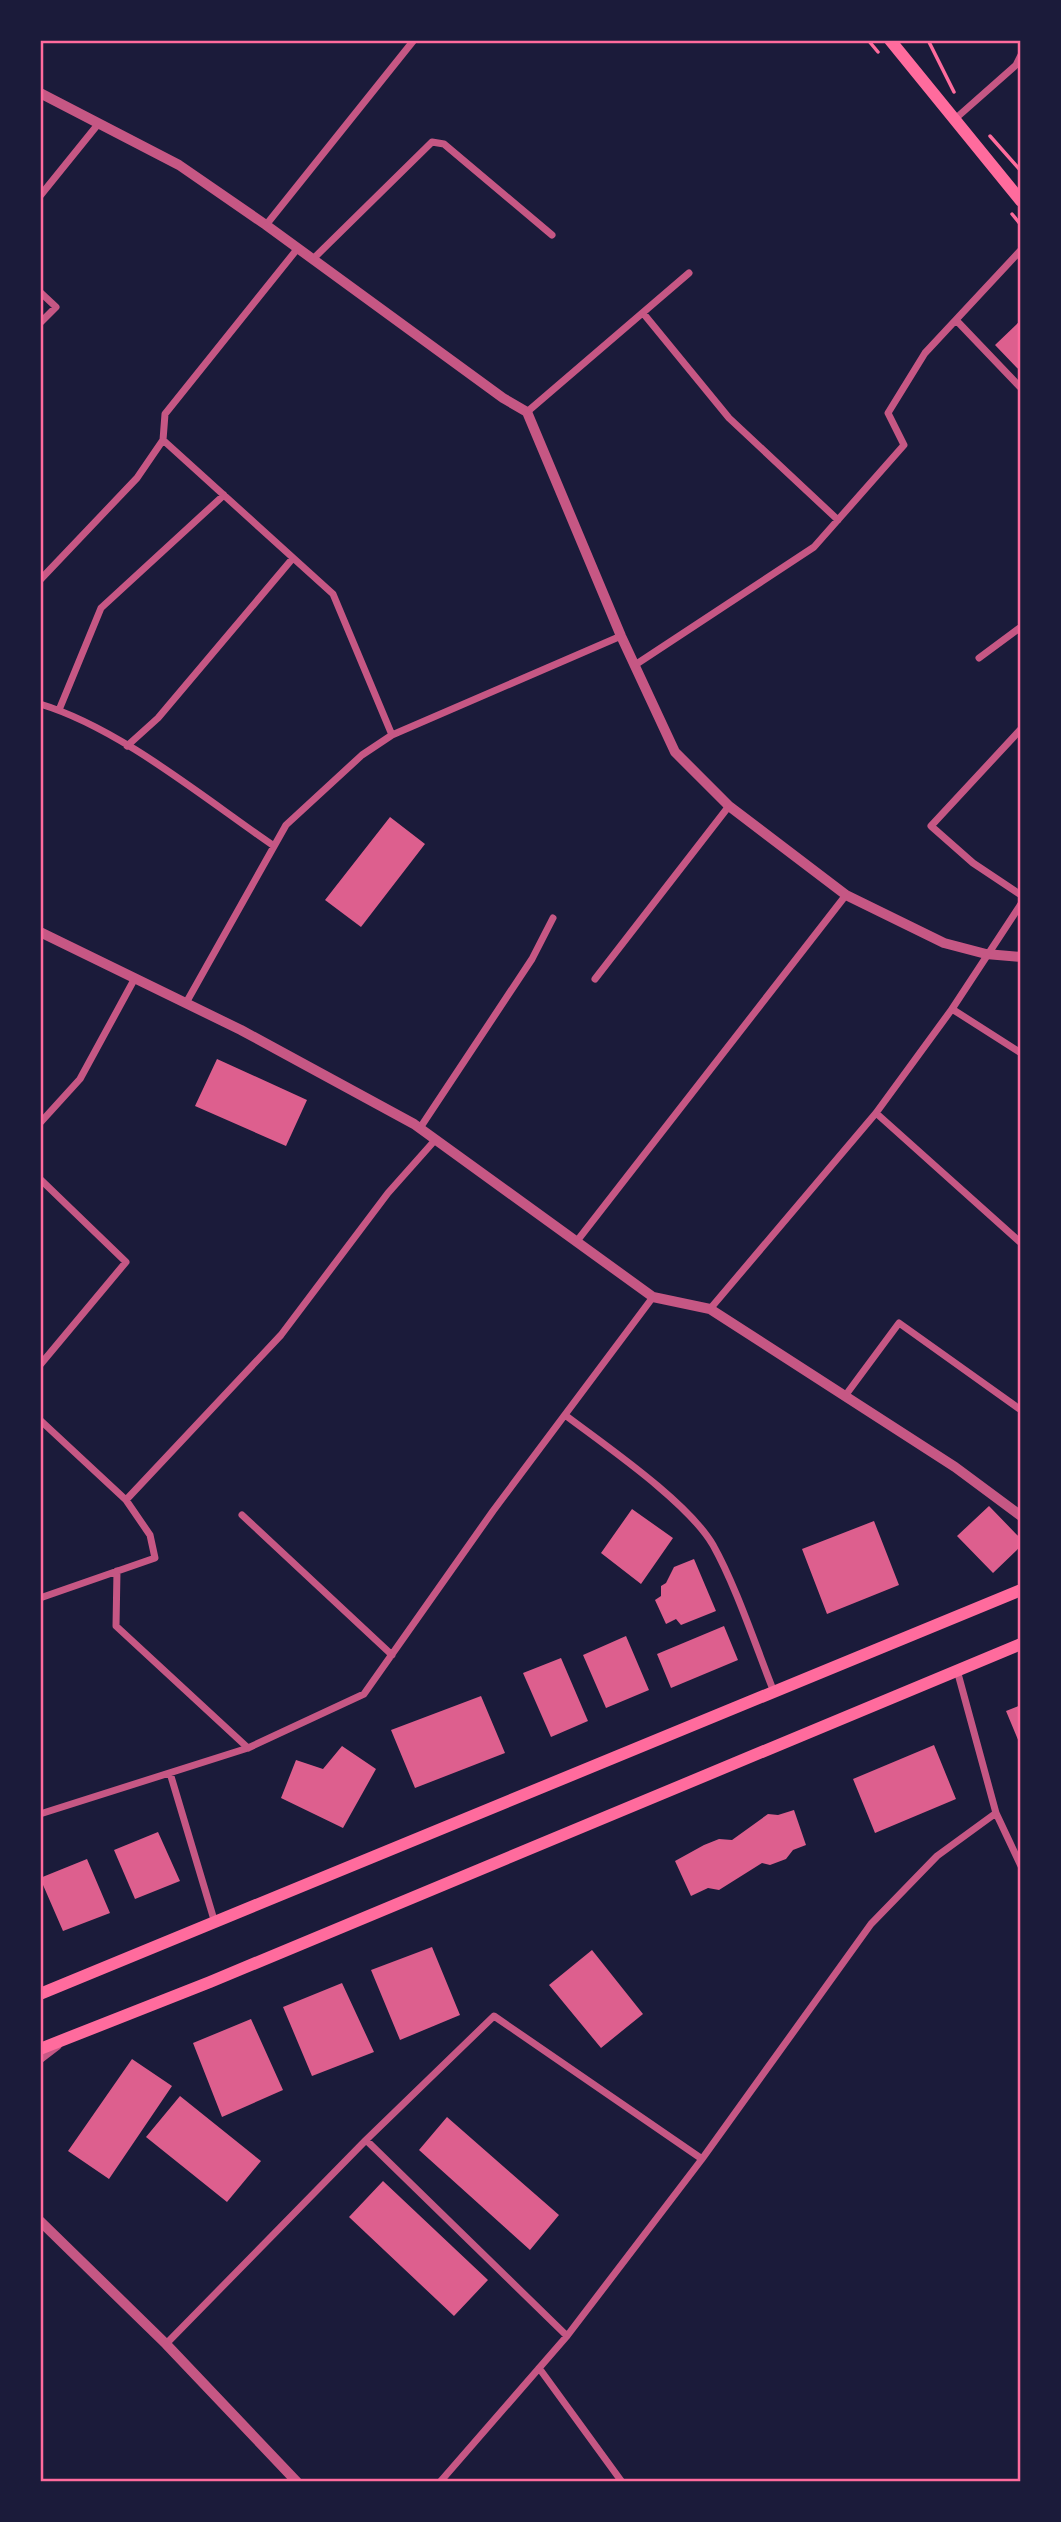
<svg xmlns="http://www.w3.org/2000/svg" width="1061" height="2522" font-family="'Asap Condensed',sans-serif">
<rect width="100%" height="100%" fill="#1b1b3a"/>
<path fill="#dd5f8e" d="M1021 320V372L995 345Z
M390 817 425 844 361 927 325 900Z
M217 1059 307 1100 286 1146 195 1106Z
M989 1506 1021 1539V1546L993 1573 957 1536Z
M632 1509 673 1538 641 1584 601 1553Z
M874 1521 899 1585 827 1614 802 1549Z
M694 1559 716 1611 681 1625 676 1619 666 1624 655 1600 661 1596V1586L666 1583 674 1567Z
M724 1626 738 1660 671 1688 657 1654Z
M626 1636 649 1690 606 1708 583 1655Z
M561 1658 588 1721 551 1737 523 1673Z
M481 1696 505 1753 415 1788 391 1730Z
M1021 1705V1747L1006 1711Z
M934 1745 956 1799 875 1833 853 1779Z
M342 1746 376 1769 343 1828 281 1798 296 1760 323 1769Z
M794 1810 806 1845 793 1850 786 1859 770 1865 762 1863 719 1890 708 1888 691 1896 675 1861 704 1845 719 1839 732 1840 768 1814 778 1815Z
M158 1832 180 1881 135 1899 114 1850Z
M87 1859 110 1913 63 1931 40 1878Z
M432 1947 460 2015 400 2040 371 1970Z
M592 1950 643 2014 601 2048 549 1985Z
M342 1983 374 2052 312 2076 283 2007Z
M251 2019 283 2090 222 2117 193 2043Z
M132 2059 172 2086 109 2179 68 2151Z
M180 2096 261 2161 227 2202 146 2137Z
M447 2117 559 2215 530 2250 419 2150Z
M383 2181 488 2280 454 2316 349 2217Z"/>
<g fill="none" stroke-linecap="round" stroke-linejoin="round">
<path stroke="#ff6b9d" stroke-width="3.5" d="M868 40 878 52
M928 40 954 92
M990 136 1021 171
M1012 214 1021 225"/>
<path stroke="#c65784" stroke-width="7" d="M955 119 1016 65 1021 55
M40 196 99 123
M266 225 414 40
M313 259 432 142 444 144 552 235
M40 292 56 307 40 323
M643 313 729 418 838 520
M956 320 1021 388
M527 412 689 273
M163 440 333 594 392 735
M40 580 137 478 163 440 165 414 298 248
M979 658 1021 627
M635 665 814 547 904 445 888 413 925 353 1021 250
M40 704C120 728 205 799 274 846
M59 710 101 608 224 495
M1021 729 931 826 973 863 1021 895
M127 746 158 718 293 558
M595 979 729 806
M186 1003 286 825 362 755 392 735 621 636
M952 1009 1021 1053
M876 1113 1021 1243
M40 1123 80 1079 135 978
M420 1128 532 959 553 918
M40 1179 126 1262 40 1365
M577 1241 846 895
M710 1309 876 1113 952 1009 1021 904
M845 1396 899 1323 1021 1410
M565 1415C606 1446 688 1502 713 1545 736 1586 756 1647 774 1692
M40 1420 126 1500
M242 1515 392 1655
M117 1571 116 1626 248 1748
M40 1598 155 1558 150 1535 126 1500 281 1335 388 1193 436 1139
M957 1670 996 1813 1021 1866
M170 1773 215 1923
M40 1814 248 1748 364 1694 493 1511 653 1297
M366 2140 567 2336
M166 2344 366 2140 494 2016 702 2159
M539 2368 622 2482
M440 2482 567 2336 702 2159 871 1924 937 1856 996 1813"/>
<path stroke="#c65784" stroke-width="10" d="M40 93 179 165 266 225 503 398 527 412 621 636 675 752 729 806 846 895 944 943 986 954 1021 957
M40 932 241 1030 414 1124 653 1297 710 1309 955 1467 1021 1516
M40 2058 57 2045
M40 2221 166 2344 297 2482"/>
<path stroke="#ff6b9d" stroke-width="12" d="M890 40 1021 201"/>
<path stroke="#ff6b9d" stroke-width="12" d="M40 1994 1021 1590
M40 2049 210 1982 1021 1644"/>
</g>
<rect width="1061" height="2522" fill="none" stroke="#1b1b3a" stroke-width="84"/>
<rect x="42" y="42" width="977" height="2438" fill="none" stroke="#ff6b9d" stroke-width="2.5"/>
</svg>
